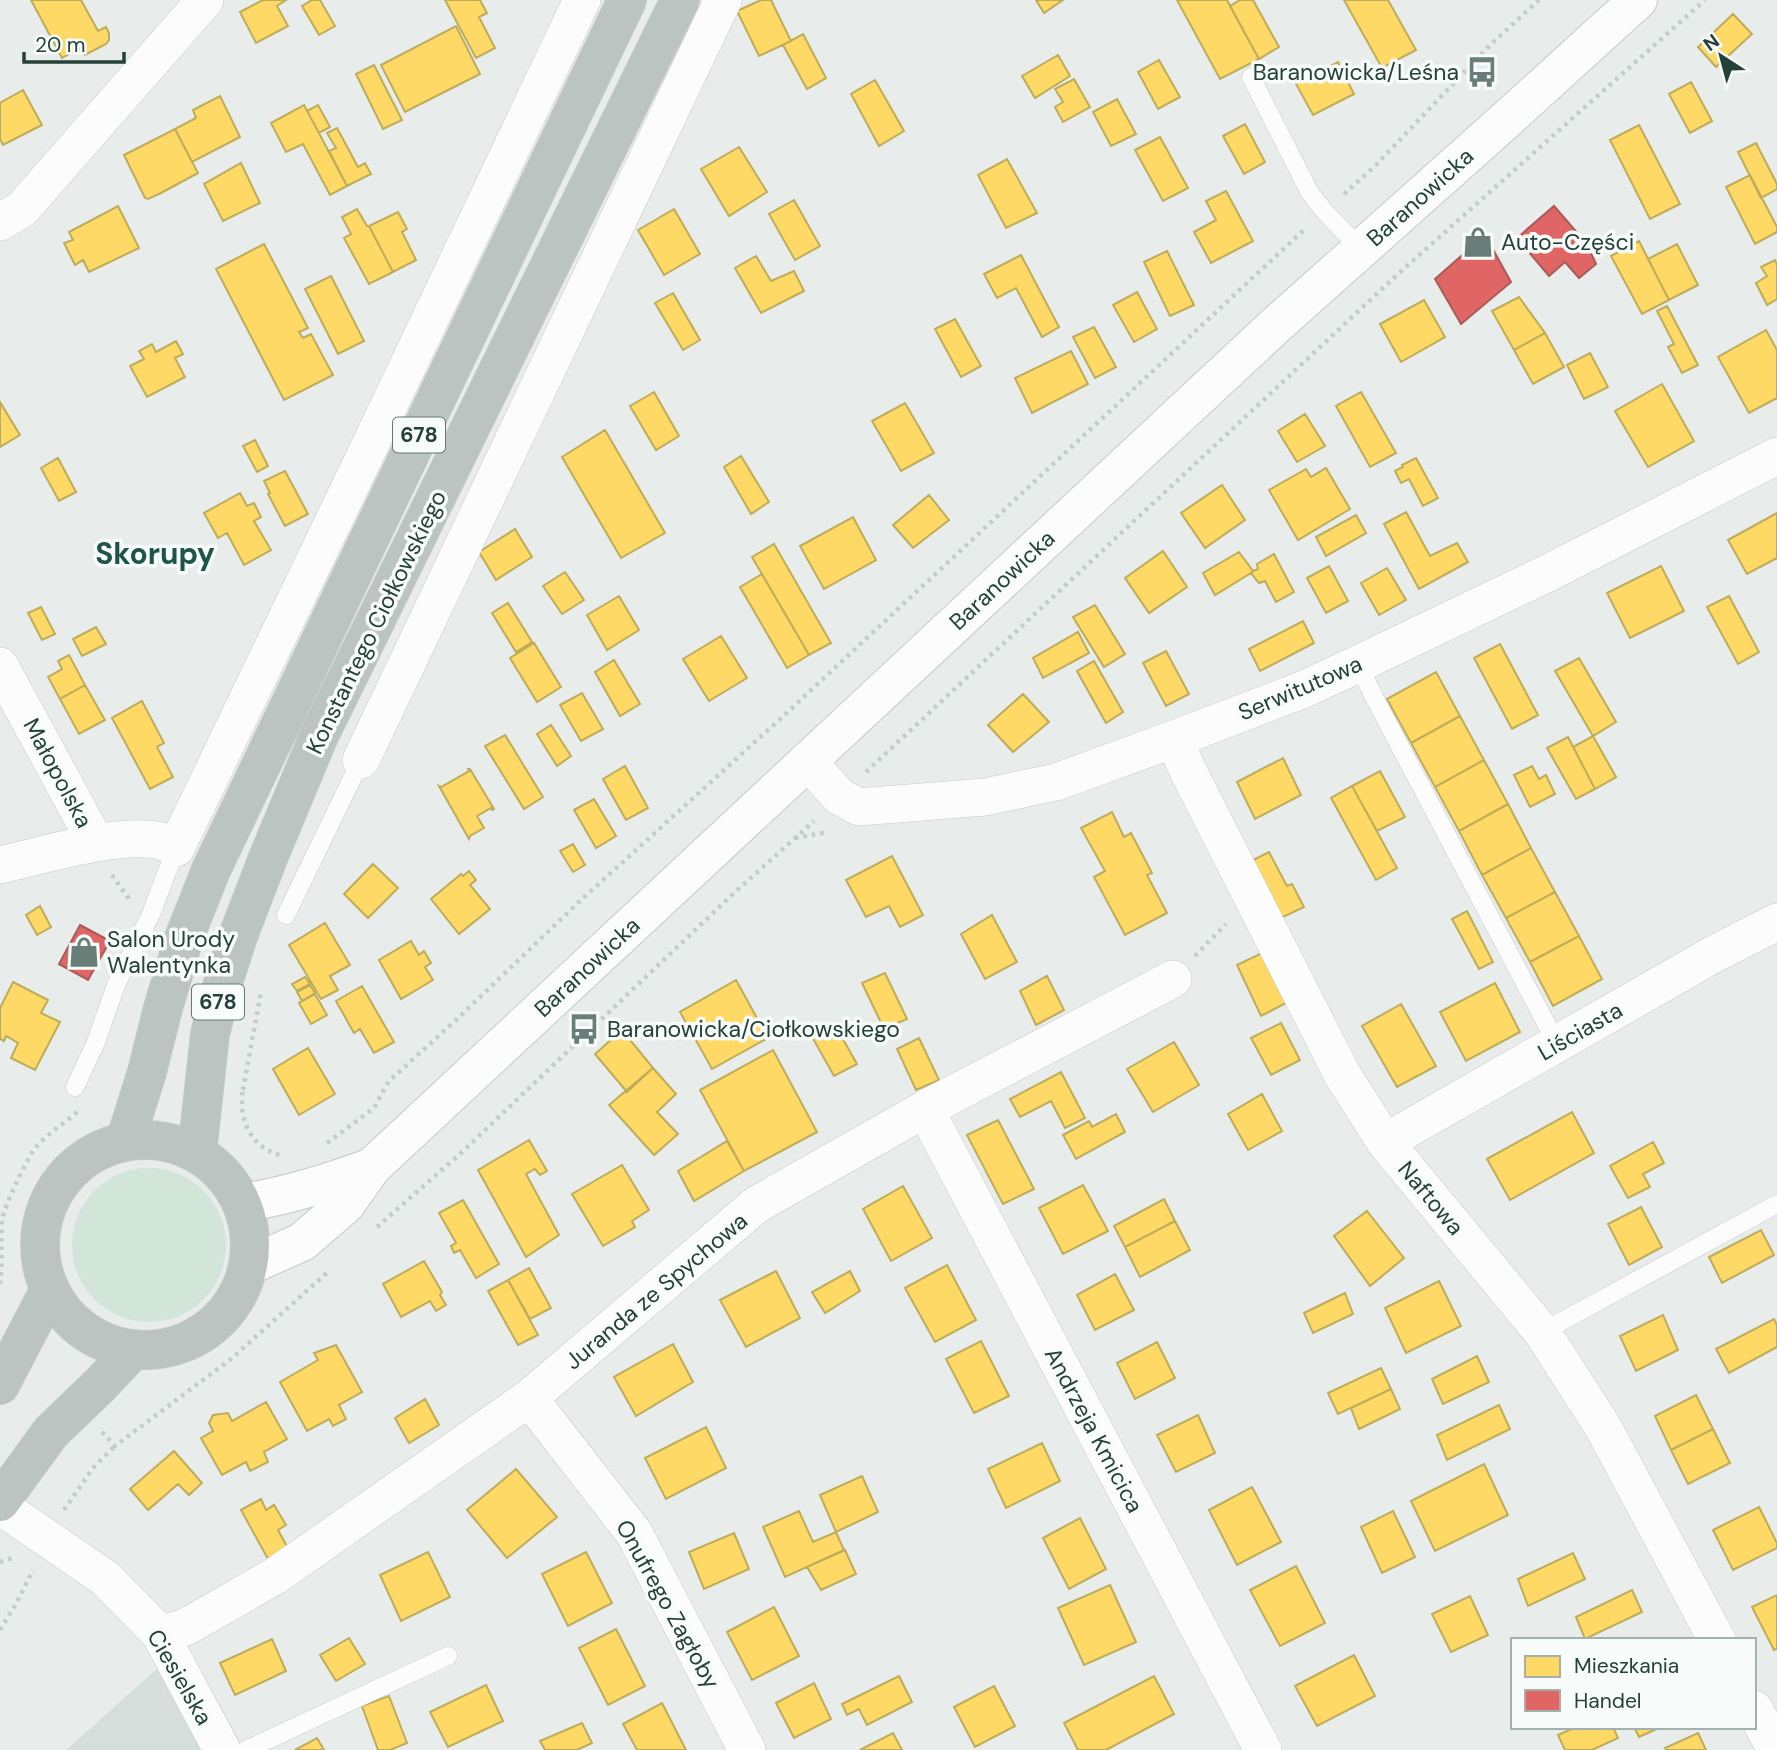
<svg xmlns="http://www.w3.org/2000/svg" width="1777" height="1750" font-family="'DM Sans',sans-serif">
<rect width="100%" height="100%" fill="#e8edeb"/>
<path fill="#d6dedb" d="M186 1643 244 1750H66Z"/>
<path fill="#d1e6d8" d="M72 1245a77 77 0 1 1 154 0a77 77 0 1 1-154 0Z"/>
<path fill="#ffd966" stroke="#bdac59" stroke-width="2" d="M31 0H81L98 31 106 27 109 33V40L106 44 85 55 80 48 62 58Z
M263 0H286L277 6 288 26 256 43 240 12Z
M312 0H320L335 26 319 35 302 6Z
M445 0H480L487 13 479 17 495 48 476 58Z
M761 0H771L791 41 759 56 737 11Z
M1036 0H1063L1044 13Z
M1177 0H1227L1259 59 1220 79Z
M1240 0H1253L1279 47 1259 59 1230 6Z
M1344 0H1388L1416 50 1382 68Z
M1733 14 1752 34 1716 67 1698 47Z
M456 26 480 74 405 112 381 65Z
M803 34 826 78 807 89 783 45Z
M1058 55 1070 76 1035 98 1022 76Z
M1159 60 1180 97 1158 109 1138 72Z
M1338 62 1354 94 1313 115 1296 84Z
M374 65 402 120 383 129 356 74Z
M1074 79 1090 107 1063 122 1055 107 1063 102 1055 89Z
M875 80 904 131 879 146 851 94Z
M1691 82 1712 121 1690 133 1669 94Z
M23 90 42 125 3 145 0 139V103Z
M220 96 240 137 192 162 175 129 196 118 193 110Z
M1117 99 1136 134 1111 146 1093 112Z
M304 105 347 186 330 195 303 144 286 152 271 123Z
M318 105 330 127 319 133 307 111Z
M1245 124 1265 162 1244 174 1223 136Z
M1639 125 1680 204 1650 219 1610 140Z
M337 128 358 167 365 163 371 174 347 186 329 151 336 148 327 133Z
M175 129 198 173 161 193 148 199 145 198 124 155Z
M1160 137 1188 188 1163 201 1135 150Z
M1756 143 1777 184V189L1761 198 1738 152Z
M739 147 767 192 729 216 701 169Z
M1007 159 1037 213 1006 228 978 175Z
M241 163 260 203 223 221 204 184Z
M1750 175 1777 227V232L1755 244 1726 187Z
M1226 191 1253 241 1211 263 1194 232 1216 220 1206 201Z
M794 200 820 246 795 260 769 214Z
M118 206 139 248 89 272 83 260 75 265 64 243 73 240 69 232Z
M357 209 367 226H369L393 272 369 284 344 238 351 234 342 217Z
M674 209 700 254 664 275 638 230Z
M398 212 407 229 402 232 416 260 393 272 369 226Z
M1639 241 1669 300 1642 314 1611 256Z
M264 244 308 328 299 332 303 338 311 334 333 375 284 400 216 269Z
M1677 244 1698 285 1669 300 1648 259Z
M1167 251 1194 305 1170 316 1144 262Z
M1021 255 1059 327 1042 337 1016 288 997 298 984 274Z
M756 256 771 281 794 271 804 291 761 313 735 268Z
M1775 260 1777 264V299L1767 305 1756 283 1767 276 1761 267Z
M331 276 364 341 338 354 305 289Z
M1137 292 1157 329 1134 342 1113 305Z
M673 293 700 340 683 350 655 303Z
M1519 297 1545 333 1514 350 1492 311Z
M1424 300 1445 337 1401 362 1380 324Z
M1667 306 1698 365 1682 373 1668 347 1674 344 1657 311Z
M955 319 981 366 961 377 935 329Z
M1094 327 1116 367 1095 378 1073 337Z
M1766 330 1777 350V398L1749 413 1718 357Z
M1545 333 1564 367 1533 384 1514 350Z
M176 341 183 354 175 358 185 377 147 397 130 366 144 359 139 351 152 344 156 352Z
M1071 351 1088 384 1032 413 1015 378Z
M1590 353 1608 387 1584 399 1567 365Z
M1662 384 1694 441 1648 467 1615 411Z
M654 392 679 436 656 450 630 406Z
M1361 392 1396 453 1370 467 1336 406Z
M0 402 20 435 0 447Z
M905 403 934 453 901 471 872 421Z
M1305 414 1325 446 1297 462 1278 431Z
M605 430 665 533 621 558 562 457Z
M255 440 268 466 257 472 243 446Z
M741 456 769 502 751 514 724 467Z
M58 458 76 492 59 501 41 468Z
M1416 458 1438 498 1423 506 1409 479 1401 483 1395 471 1403 467 1402 465Z
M1326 468 1350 509 1298 540 1269 490 1306 469 1311 477Z
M285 471 308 514 285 526 268 494 270 493 264 481Z
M1222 485 1245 520 1205 548 1181 513Z
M240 493 247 506 254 503 261 517 254 521 271 550 244 565 227 533 218 538 204 513Z
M929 495 949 520 913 548 893 525Z
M1406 512 1430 556 1457 543 1468 562 1419 589 1384 524Z
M1777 513V558L1747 574 1728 540Z
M1356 515 1366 533 1326 556 1316 537Z
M853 517 876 560 824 589 800 546Z
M515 529 532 557 496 580 479 552Z
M774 544 831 643 809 655 752 557Z
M1163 551 1187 587 1149 613 1125 578Z
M1239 552 1253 571 1251 573 1215 595 1203 573Z
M1274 554 1294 592 1276 602 1265 581 1259 583 1251 573 1253 571 1258 569 1257 564Z
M1329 566 1348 601 1326 613 1307 578Z
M1661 566 1684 611 1630 638 1607 593Z
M1387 568 1406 600 1379 615 1361 583Z
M565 572 584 600 562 614 543 586Z
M762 574 809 655 787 668 740 587Z
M619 596 639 630 607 650 587 615Z
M1729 596 1759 652 1738 664 1707 607Z
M508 603 532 642 516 652 492 613Z
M1095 605 1125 654 1104 667 1073 617Z
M41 607 55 634 42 640 28 613Z
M1303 621 1314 643 1260 671 1249 649Z
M96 627 106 644 82 656 73 639Z
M1078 632 1089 653 1043 678 1033 658Z
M721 636 747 678 709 701 683 659Z
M534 643 561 687 537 702 510 658Z
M1500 644 1538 715 1512 729 1474 658Z
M1166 651 1189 694 1166 706 1143 663Z
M69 655 85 685 60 699 48 677 62 669 58 661Z
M1579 658 1616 722 1593 736 1555 671Z
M614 660 640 704 620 716 595 672Z
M1094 661 1123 712 1106 723 1077 671Z
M1436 672 1460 716 1411 743 1387 699Z
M85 685 105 720 79 734 60 699Z
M582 693 603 729 581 741 560 705Z
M1023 694 1049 722 1013 752 988 725Z
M142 701 164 743 157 747 173 777 150 789 112 718Z
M1460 716 1484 760 1435 787 1411 743Z
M551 725 571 756 557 766 537 734Z
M505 735 543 797 524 809 485 746Z
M1593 736 1616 777 1595 789 1573 747Z
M1568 737 1595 789 1576 799 1547 748Z
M1283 758 1301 795 1255 819 1237 782Z
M1484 760 1508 804 1459 831 1435 787Z
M625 766 648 808 626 820 603 779Z
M1532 766 1539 779 1546 775 1555 794 1530 807 1514 775Z
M468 769H470L494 809 492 810 491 808 477 816 484 828 470 836 469 839 439 786 441 787 469 771Z
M1380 771 1405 817 1377 831 1352 786Z
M1352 786 1397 868 1376 880 1331 798Z
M594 799 616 836 596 848 574 810Z
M1508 804 1531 848 1482 875 1459 831Z
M1112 812 1124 837 1131 833 1152 873 1147 875 1167 913 1125 935 1094 877 1105 871 1081 828Z
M573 844 585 865 573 872 560 851Z
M1531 848 1555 892 1506 918 1482 875Z
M1269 852 1287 886 1292 884 1304 907 1281 918 1251 861Z
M892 856 923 915 900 927 889 906 866 917 846 880Z
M373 864 398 888 368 918 344 894Z
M469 871 476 880 470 885 490 909 459 934 431 899 461 874 463 876Z
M1555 892 1579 936 1530 962 1506 918Z
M40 906 51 927 37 935 26 915Z
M1467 911 1493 962 1479 969 1452 919Z
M992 915 1017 962 985 979 961 934Z
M325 923 350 965 330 976 338 990 321 999 289 945Z
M1579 936 1602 979 1553 1006 1530 962Z
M411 941 419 955 424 951 431 963 425 967 433 980 401 999 379 960Z
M1262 953 1286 1003 1261 1016 1237 965Z
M885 973 907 1019 884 1029 862 983Z
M1047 976 1064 1010 1036 1025 1020 991Z
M305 977 310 984 297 991 292 984Z
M736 980 768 1038 712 1069 680 1012Z
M13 982 48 1000 41 1013 60 1022 35 1070 11 1058 18 1043 6 1036 4 1041 0 1039V1008Z
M1495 983 1520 1032 1466 1061 1440 1012Z
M310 985 315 993 302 1001 297 992Z
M362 986 394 1042 374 1053 360 1029 354 1033 336 1001Z
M315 994 327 1015 311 1024 299 1003Z
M1401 1004 1436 1066 1397 1087 1362 1026Z
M834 1023 857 1064 834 1076 811 1035Z
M1281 1023 1300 1060 1271 1075 1251 1038Z
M622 1030 653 1068 627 1092 595 1054Z
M919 1038 939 1080 916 1090 897 1049Z
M1174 1042 1199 1085 1153 1112 1127 1069Z
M308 1048 335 1094 299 1115 273 1069Z
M773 1050 817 1132 744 1171 700 1090Z
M653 1068 676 1094 657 1112 678 1134 654 1155 609 1105Z
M1061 1072 1085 1118 1065 1128 1051 1101 1020 1117 1010 1099Z
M1262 1094 1282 1131 1248 1150 1228 1114Z
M1572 1112 1594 1153 1510 1200 1487 1159Z
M1116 1114 1125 1132 1076 1159 1063 1135 1089 1121 1092 1127Z
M998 1120 1034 1189 1003 1204 967 1135Z
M529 1140 547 1171 540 1175 535 1169 526 1174 559 1235 526 1257 478 1170Z
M727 1141 744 1171 694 1201 678 1171Z
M1653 1142 1664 1163 1643 1174 1650 1187 1628 1198 1610 1166Z
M622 1165 649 1210 632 1221 635 1227 603 1246 572 1194Z
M1083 1185 1108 1231 1063 1254 1039 1208Z
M903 1186 932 1238 891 1261 863 1209Z
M1164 1199 1175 1221 1125 1247 1114 1226Z
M463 1200 499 1264 476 1278 460 1250 454 1253 451 1246 456 1243 439 1213Z
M1641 1207 1662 1247 1629 1265 1608 1224Z
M1367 1211 1404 1258 1370 1286 1334 1236Z
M1175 1221 1190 1250 1140 1277 1125 1247Z
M1761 1230 1774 1255 1722 1283 1709 1257Z
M424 1261 442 1292 440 1295 446 1305 436 1311 430 1301 401 1317 383 1284Z
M947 1265 976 1320 935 1342 905 1288Z
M529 1268 551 1308 530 1319 508 1280Z
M776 1271 800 1318 746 1347 720 1300Z
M850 1271 860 1291 825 1313 812 1292Z
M1115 1274 1134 1310 1095 1330 1077 1295Z
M508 1280 538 1335 518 1345 488 1291Z
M1439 1281 1461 1326 1406 1353 1385 1308Z
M1345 1293 1353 1314 1313 1333 1304 1313Z
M1663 1315 1678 1350 1636 1371 1620 1336Z
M1774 1319 1777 1325V1347L1729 1373 1716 1349Z
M981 1341 1009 1396 974 1413 946 1359Z
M1157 1342 1175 1378 1135 1399 1117 1363Z
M673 1344 693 1382 636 1416 614 1377Z
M336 1345 362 1392 339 1405 346 1419 333 1426 329 1419 307 1431 280 1382 318 1360 314 1353Z
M1477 1356 1489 1382 1443 1404 1432 1379Z
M1381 1368 1391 1389 1338 1414 1328 1393Z
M1391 1389 1400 1409 1359 1429 1351 1408Z
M1696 1395 1713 1429 1671 1450 1655 1416Z
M425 1399 439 1425 409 1443 395 1418Z
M266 1402 287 1439 264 1452 268 1462 250 1471 246 1462 222 1475 201 1438 213 1431 209 1423 213 1415 228 1413 232 1421Z
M1499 1405 1510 1429 1447 1460 1437 1435Z
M1198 1415 1215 1453 1176 1472 1157 1435Z
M706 1427 726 1468 666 1499 645 1458Z
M1713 1429 1730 1463 1688 1484 1671 1450Z
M1042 1443 1060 1481 1006 1508 988 1469Z
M174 1451 202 1483 189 1495 178 1484 148 1510 130 1489Z
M1484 1464 1508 1515 1435 1551 1411 1501Z
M516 1469 557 1517 507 1558 467 1510Z
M862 1476 878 1512 836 1532 820 1495Z
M1252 1487 1281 1542 1237 1565 1209 1510Z
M261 1499 266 1510 274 1505 286 1525 278 1530 288 1548 268 1559 241 1510Z
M1759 1507 1777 1543V1548L1733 1570 1713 1530Z
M799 1511 813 1542 836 1532 844 1550 785 1577 763 1527Z
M1393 1511 1415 1557 1382 1573 1361 1527Z
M1080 1518 1106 1569 1069 1589 1043 1538Z
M734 1533 749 1569 704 1589 689 1552Z
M845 1550 856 1574 821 1590 807 1567Z
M428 1552 450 1597 401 1621 380 1575Z
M586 1552 612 1603 568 1626 542 1574Z
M1573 1553 1585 1579 1528 1606 1518 1579Z
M1296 1566 1325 1623 1280 1646 1250 1590Z
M1110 1585 1136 1642 1084 1665 1058 1608Z
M1632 1590 1642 1612 1585 1639 1576 1617Z
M1777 1595V1649L1774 1650 1752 1607Z
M1470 1596 1488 1635 1451 1652 1432 1614Z
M774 1607 799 1656 752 1680 727 1632Z
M616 1629 645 1686 608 1705 579 1648Z
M349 1638 365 1664 336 1681 320 1655Z
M272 1639 286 1671 235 1695 220 1663Z
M1354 1655 1375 1696 1317 1726 1295 1686Z
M899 1676 912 1702 867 1725 859 1709 847 1715 842 1704Z
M1154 1676 1174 1714 1106 1750H1078L1064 1723Z
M814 1683 831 1719 794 1738 776 1703Z
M486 1685 503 1721 448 1747 430 1712Z
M994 1686 1015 1726 975 1747 954 1707Z
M389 1696 407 1743 390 1750H378L362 1706Z
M662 1703 686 1750H637L623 1724Z
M582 1723 592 1743 577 1750H545L540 1741Z
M1576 1727H1613L1618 1738 1592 1750H1565L1558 1735Z
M1634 1727H1661L1639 1737Z
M893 1733 902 1750H860Z
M1698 1733 1706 1750H1667L1665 1748Z
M317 1738 324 1750H295Z"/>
<path fill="#e06666" stroke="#a85b59" stroke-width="2" d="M1554 206 1587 244 1596 264 1579 278 1565 262 1549 276 1517 238Z
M1485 235 1511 282 1461 324 1435 279Z
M80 925 110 941 88 980 59 964Z"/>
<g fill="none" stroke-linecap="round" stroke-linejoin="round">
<defs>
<path id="lane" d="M1251 77 1310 193 1325 212 1361 249
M1358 664 1375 699 1557 1044
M286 915 361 760
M75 1087 96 1042 116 985 151 914 176 848
M1542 1332 1777 1204
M246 1750 448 1656"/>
<path id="street" d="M0 222 22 209 205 0
M0 666 96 843
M1174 739 1189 773 1342 1074 1385 1142 1542 1332 1603 1427 1717 1640
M361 760 723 0
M807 761 840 797 859 807 985 797 1056 782 1174 739 1302 690 1358 664 1548 573 1777 456
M0 865C41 856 121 831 161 841 166 843 171 845 176 848L362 462 582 0
M925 1109 1263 1750
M1385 1142 1714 954 1777 922
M529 1398 634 1533 747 1750
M0 1506 105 1578 160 1634 222 1750
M160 1634 186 1627 275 1576 529 1398 756 1205 925 1109 1173 979
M1754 1709 1776 1750"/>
<path id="secondary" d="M242 1203C287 1196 329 1183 372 1167
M248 1266 302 1242 346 1204 372 1167 1276 325 1507 119 1638 0"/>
<path id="highway" d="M40 1245a105 105 0 1 1 210 0a105 105 0 1 1-210 0Z
M125 1142 147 1072 163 1008 184 938 211 870 627 0
M197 1153 210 1034 223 983 238 936 268 858 318 738 680 0
M0 1385 50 1289
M0 1502 51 1432 99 1386 134 1349"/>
</defs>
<use href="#lane" stroke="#c5cac8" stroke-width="19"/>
<use href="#street" stroke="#c5cac8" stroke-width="38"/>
<use href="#secondary" stroke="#c3cbc8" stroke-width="40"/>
<use href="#highway" stroke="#c3ccc9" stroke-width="40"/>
<path stroke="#c3ccca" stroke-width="4.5" stroke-dasharray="3.5 5" stroke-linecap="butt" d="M1344 194 1375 166 1490 45 1539 0
M866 772 1398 274 1705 0
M795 838 828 832
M112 875 129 899
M1195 956 1226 924
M243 1090 261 992
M242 1092C243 1097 242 1103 242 1108 244 1132 260 1152 284 1156
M327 1143 374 1108 389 1081 454 1022 580 901 778 721 1306 228
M377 1227 461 1153 734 893 814 821
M0 1284C3 1263 0 1241 2 1220 4 1207 28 1156 36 1147 48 1133 64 1124 77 1112
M102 1432 115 1446 231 1359 329 1271
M64 1510 93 1468 115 1446
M0 1562 12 1558
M0 1630 17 1602 33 1570"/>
<use href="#lane" stroke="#fcfcfc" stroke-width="18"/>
<use href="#street" stroke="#fcfcfc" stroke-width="37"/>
<use href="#secondary" stroke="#fcfcfc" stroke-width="38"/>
<use href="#highway" stroke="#bcc4c2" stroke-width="38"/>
</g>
<defs>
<symbol id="bus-bare" viewBox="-9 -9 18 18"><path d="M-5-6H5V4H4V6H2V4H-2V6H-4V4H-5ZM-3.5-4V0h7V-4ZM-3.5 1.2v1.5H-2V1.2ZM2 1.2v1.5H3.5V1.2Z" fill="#697e78" stroke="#f7fbf9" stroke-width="2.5" paint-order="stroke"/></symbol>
<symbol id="shop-bare" viewBox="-9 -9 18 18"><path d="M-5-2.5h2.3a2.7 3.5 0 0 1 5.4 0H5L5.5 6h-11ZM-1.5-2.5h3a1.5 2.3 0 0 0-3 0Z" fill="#697e78" stroke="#f7fbf9" stroke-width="2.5" paint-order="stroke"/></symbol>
</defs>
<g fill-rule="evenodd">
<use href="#bus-bare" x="1460" y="50" width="44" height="44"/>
<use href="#shop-bare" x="1456" y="220" width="44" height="44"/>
<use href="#shop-bare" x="62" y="930" width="44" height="44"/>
<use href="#bus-bare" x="562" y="1007" width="44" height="44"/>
</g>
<g text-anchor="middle" stroke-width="7" stroke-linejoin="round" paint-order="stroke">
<g fill="#f7fbf9" stroke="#637a73" stroke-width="2">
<rect x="393" y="417.5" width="52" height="35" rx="5"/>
<rect x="192" y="984.5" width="52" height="35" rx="5"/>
</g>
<g font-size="21" font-weight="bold" fill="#24423a">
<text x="419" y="442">678</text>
<text x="218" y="1009">678</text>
</g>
<g font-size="23" fill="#24423a" stroke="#f7fbf9" text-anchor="start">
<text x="1459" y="80" text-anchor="end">Baranowicka/Leśna</text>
<text x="1501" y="250">Auto-Części</text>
<text x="107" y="947">Salon Urody<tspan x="107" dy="26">Walentynka</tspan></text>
<text x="607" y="1037">Baranowicka/Ciołkowskiego</text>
</g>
<g font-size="23" fill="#24423a" stroke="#f7fbf9">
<text transform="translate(1420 197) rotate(-42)" y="8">Baranowicka</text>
<text transform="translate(1002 580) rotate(-43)" y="8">Baranowicka</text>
<text transform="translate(376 622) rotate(-64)" y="8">Konstantego Ciołkowskiego</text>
<text transform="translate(1300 688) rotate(-23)" y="8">Serwitutowa</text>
<text transform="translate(58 773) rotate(62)" y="8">Małopolska</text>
<text transform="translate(587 967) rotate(-43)" y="8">Baranowicka</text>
<text transform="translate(1580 1031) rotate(-30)" y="8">Liściasta</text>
<text transform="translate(1431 1198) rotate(50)" y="8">Naftowa</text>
<text transform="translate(656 1291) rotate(-40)" y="8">Juranda ze Spychowa</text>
<text transform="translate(1094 1430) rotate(62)" y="8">Andrzeja Kmicica</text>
<text transform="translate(668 1604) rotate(61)" y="8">Onufrego Zagłoby</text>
<text transform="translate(180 1677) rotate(60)" y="8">Ciesielska</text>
</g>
<g font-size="30" font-weight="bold" fill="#1f5548" stroke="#f7fbf9">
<text x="155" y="564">Skorupy</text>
</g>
</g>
<rect x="1511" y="1638" width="245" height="91" fill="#f7fbf9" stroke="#a3b1ad" stroke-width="2"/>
<rect x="1525" y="1656" width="35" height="21" fill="#ffd966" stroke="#a3b1ad" stroke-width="2"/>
<text x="1574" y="1673" font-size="21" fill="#24423a">Mieszkania</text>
<rect x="1525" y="1690" width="35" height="21" fill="#e06666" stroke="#a3b1ad" stroke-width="2"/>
<text x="1574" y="1708" font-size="21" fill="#24423a">Handel</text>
<g transform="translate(1721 56) rotate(324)" stroke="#f7fbf9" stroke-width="5" paint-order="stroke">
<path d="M0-5L12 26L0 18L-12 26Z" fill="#24423a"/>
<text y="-10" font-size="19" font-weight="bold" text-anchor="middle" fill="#24423a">N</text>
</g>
<path d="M24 52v10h100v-10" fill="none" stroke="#24423a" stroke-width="3.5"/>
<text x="35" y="52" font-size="21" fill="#24423a" stroke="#f7fbf9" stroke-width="5" paint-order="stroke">20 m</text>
</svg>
